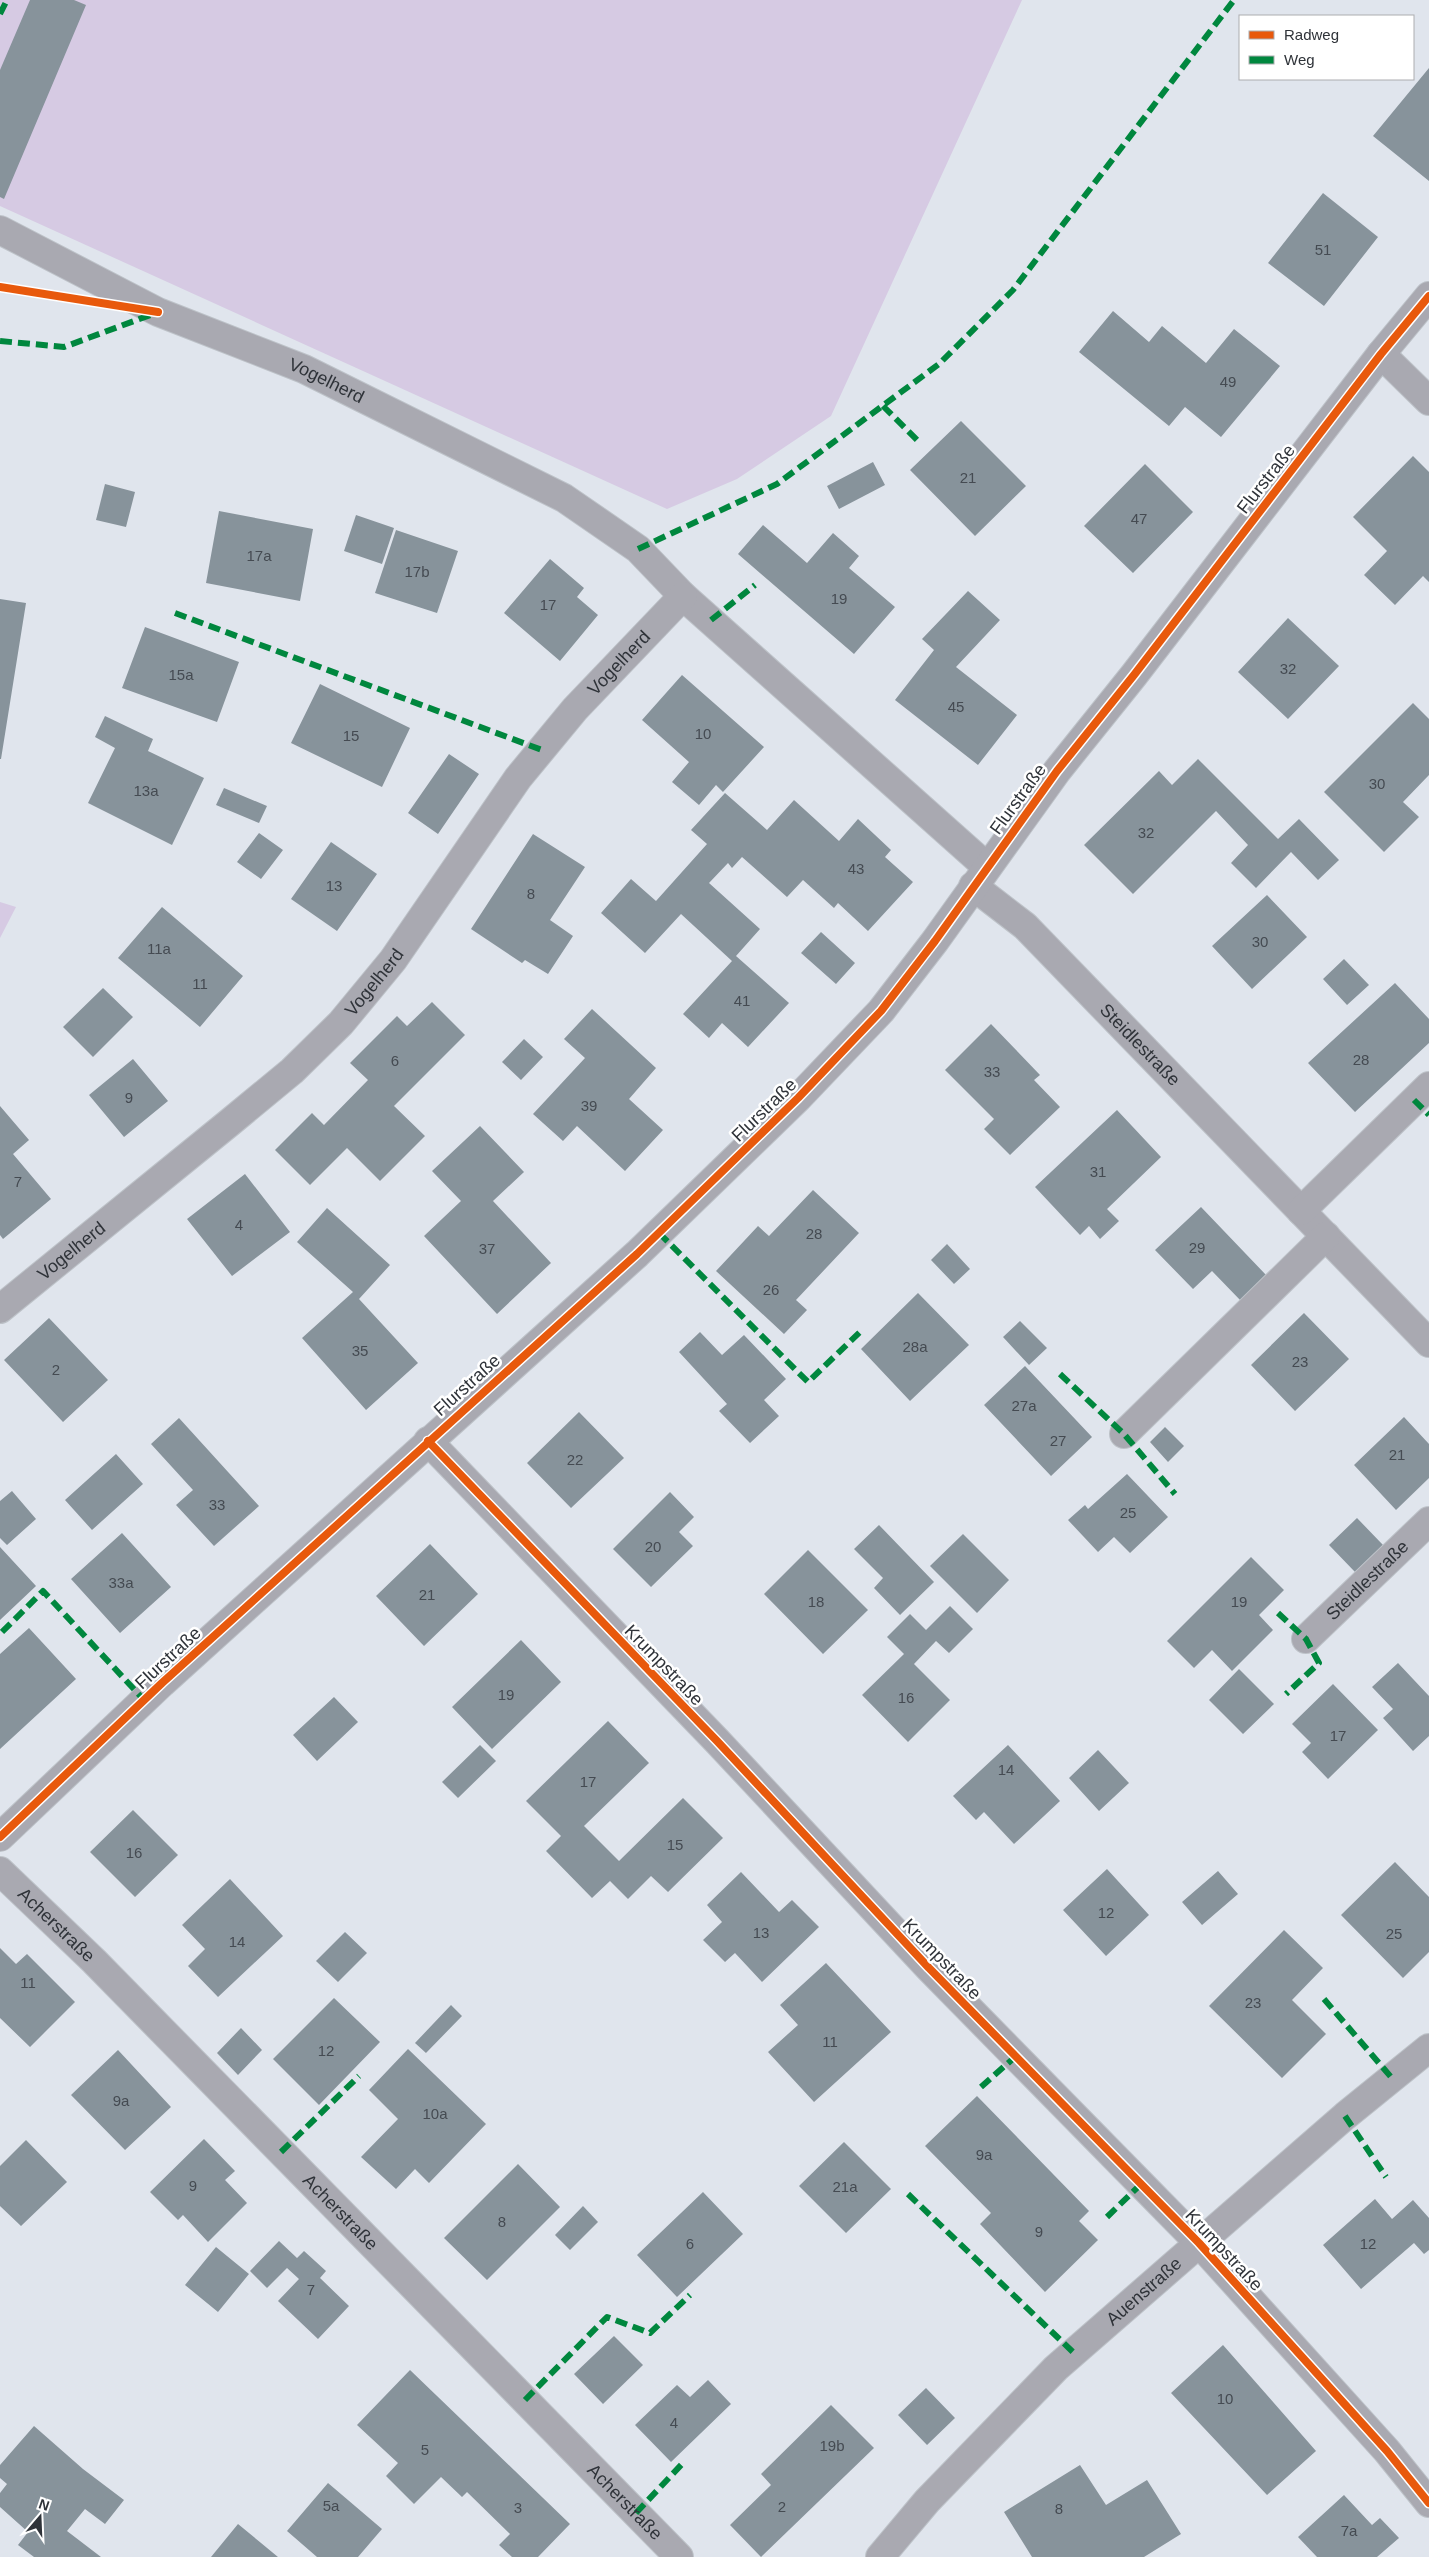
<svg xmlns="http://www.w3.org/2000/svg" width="1429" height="2557" font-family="Helvetica,sans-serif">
<rect width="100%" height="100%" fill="#e0e5ed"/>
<path fill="#d6cae3" d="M0 0H1022L831 416 737 479 667 509 0 206Z
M0 902 16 907 0 938Z"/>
<path fill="#87939b" d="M30 0H74L86 5 4 199 0 197V70Z
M1429 68V181L1373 136Z
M1323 193 1378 237 1324 306 1268 263Z
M1113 311 1149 342 1162 326 1206 363 1234 329 1280 366 1221 437 1185 407 1169 426 1079 352Z
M961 421 1026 486 975 536 910 470Z
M1413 456 1429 472V582L1423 576 1395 605 1364 575 1387 551 1353 517Z
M873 462 885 485 839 509 827 486Z
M1145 464 1193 512 1133 573 1084 526Z
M105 484 135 492 126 527 96 520Z
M219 511 313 529 300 601 206 583Z
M356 515 394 528 382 564 344 551Z
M763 525 807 563 833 533 859 556 849 568 895 607 854 654 738 554Z
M396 530 458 551 437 613 375 593Z
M550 559 584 588 577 597 598 615 560 661 504 613Z
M968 591 1000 620 956 667 1017 715 978 765 895 700 934 650 922 639Z
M0 599 26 603 1 759H0Z
M1288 618 1339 666 1288 719 1238 672Z
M145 627 239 662 217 722 122 688Z
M682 675 764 747 723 792 716 785 699 805 672 782 689 762 642 720Z
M320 684 410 728 382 787 291 743Z
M1413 703 1429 719V775L1403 802 1419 817 1384 852 1324 792Z
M105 716 153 739 148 751 204 778 172 845 88 803 115 748 95 737Z
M449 754 479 774 438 834 408 813Z
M1198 759 1278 839 1299 819 1339 860 1318 880 1291 852 1256 888 1231 863 1248 845 1216 811 1133 894 1084 845 1159 771 1172 785Z
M224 788 267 806 259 823 216 805Z
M725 793 767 830 794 800 839 841 858 819 891 850 885 857 913 882 868 931 838 903 834 908 803 880 787 897 742 857 732 868 728 863 709 883 760 929 736 956 789 1003 748 1047 722 1023 709 1038 683 1014 732 961 681 914 645 953 601 913 631 879 656 901 707 844 691 830Z
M259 833 283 850 261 879 237 862Z
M533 834 585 867 550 920 573 936 548 974 525 960 522 963 471 929Z
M331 842 377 874 337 931 291 899Z
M1267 895 1307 937 1252 989 1212 946Z
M162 907 243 976 200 1027 118 958Z
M821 932 855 963 836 984 801 953Z
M1344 959 1369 985 1347 1005 1323 979Z
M1395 983 1429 1019V1043L1355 1112 1308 1063Z
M103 988 133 1017 93 1057 63 1027Z
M432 1002 465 1035 394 1106 425 1136 380 1181 347 1148 310 1185 275 1150 312 1113 324 1125 368 1080 350 1063 397 1016 407 1026Z
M592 1009 656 1068 629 1099 663 1130 625 1171 577 1126 563 1141 533 1114 585 1058 564 1039Z
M991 1024 1040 1075 1034 1080 1060 1107 1010 1155 984 1129 994 1119 945 1070Z
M524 1039 543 1057 521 1080 502 1062Z
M133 1059 168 1101 124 1137 89 1095Z
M0 1106 29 1140 13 1154 51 1199 3 1239 0 1235Z
M1117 1110 1161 1157 1107 1209 1119 1221 1100 1239 1089 1226 1080 1235 1035 1187Z
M480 1126 524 1172 493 1201 551 1263 497 1314 424 1236 461 1201 432 1171Z
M245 1174 290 1232 232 1276 187 1219Z
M813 1190 859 1233 796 1300 807 1310 784 1334 716 1271 758 1226 769 1236Z
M1201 1207 1267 1276 1241 1301 1212 1271 1193 1289 1155 1250Z
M327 1208 390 1265 359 1299 418 1363 366 1410 302 1338 353 1292 297 1242Z
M947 1244 970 1269 954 1284 931 1260Z
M918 1293 969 1345 910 1401 861 1349Z
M1304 1313 1349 1359 1295 1411 1251 1365Z
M49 1318 108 1380 63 1422 4 1360Z
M1020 1321 1047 1348 1029 1365 1003 1337Z
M700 1332 722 1355 744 1335 786 1379 764 1400 779 1416 750 1443 719 1411 727 1404 679 1352Z
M1025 1366 1092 1437 1051 1476 984 1405Z
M579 1412 624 1458 571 1508 527 1463Z
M1404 1417 1429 1444V1478L1396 1510 1354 1465Z
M179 1418 259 1506 214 1546 176 1505 193 1490 151 1444Z
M1165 1427 1184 1446 1168 1462 1150 1442Z
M116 1454 143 1484 92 1530 65 1500Z
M1127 1474 1168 1517 1130 1553 1114 1537 1098 1552 1068 1520 1085 1505 1088 1509Z
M12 1491 36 1519 7 1545 0 1538V1501Z
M670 1492 694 1517 679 1532 693 1546 651 1587 613 1549Z
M1357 1518 1383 1545 1355 1572 1329 1545Z
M879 1525 934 1582 900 1615 874 1588 883 1578 854 1549Z
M122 1533 171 1587 120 1633 71 1579Z
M963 1534 1009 1580 977 1613 930 1566Z
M430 1544 478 1594 424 1646 376 1596Z
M0 1547 36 1586 0 1620Z
M808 1550 868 1610 823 1654 764 1594Z
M1251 1557 1284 1590 1259 1615 1273 1630 1232 1671 1212 1650 1194 1668 1167 1641Z
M950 1606 973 1629 949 1653 936 1641 914 1664 950 1700 908 1742 862 1695 904 1654 887 1637 910 1614 926 1630Z
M29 1628 76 1679 0 1749V1654Z
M521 1640 561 1682 492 1749 452 1707Z
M1398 1663 1429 1696V1736L1413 1751 1383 1718 1393 1709 1372 1687Z
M1239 1669 1274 1704 1243 1734 1209 1700Z
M1333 1684 1378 1730 1328 1779 1302 1752 1311 1743 1292 1724Z
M334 1697 358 1722 317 1761 293 1735Z
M608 1721 649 1763 584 1826 619 1861 683 1798 723 1838 668 1892 651 1876 628 1899 610 1881 592 1898 546 1851 561 1836 526 1801Z
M480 1745 496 1761 458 1798 442 1782Z
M1008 1745 1060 1801 1014 1844 984 1812 976 1820 953 1796Z
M1098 1750 1129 1783 1099 1811 1069 1778Z
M133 1810 178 1855 135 1897 90 1852Z
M1395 1862 1429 1897V1952L1403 1978 1341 1915Z
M1107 1869 1149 1915 1106 1956 1063 1910Z
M1218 1871 1238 1894 1202 1925 1182 1902Z
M741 1872 779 1912 792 1900 819 1927 762 1982 735 1953 725 1962 703 1940 722 1922 707 1905Z
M230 1879 283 1936 218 1997 188 1966 205 1949 182 1925Z
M1284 1930 1323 1968 1292 2000 1326 2034 1282 2078 1209 2006Z
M345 1932 367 1953 338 1982 316 1961Z
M0 1948 16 1964 27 1954 75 2002 30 2047 0 2018Z
M826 1963 891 2032 814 2102 768 2052 798 2025 780 2005Z
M334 1998 380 2042 319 2105 273 2059Z
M451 2005 462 2016 426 2053 415 2043Z
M241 2028 262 2050 238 2075 217 2053Z
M408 2049 486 2124 429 2183 415 2169 396 2189 361 2157 398 2119 369 2090Z
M118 2050 171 2107 125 2150 71 2095Z
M977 2096 1089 2211 1079 2221 1098 2240 1045 2292 980 2224 991 2213 925 2146Z
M204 2139 235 2171 225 2180 247 2203 208 2242 183 2215 178 2220 150 2192Z
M26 2140 67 2182 21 2226 0 2206V2166Z
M844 2142 891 2189 846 2233 799 2186Z
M518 2164 560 2207 487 2280 444 2238Z
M703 2192 743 2234 677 2297 637 2255Z
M1375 2199 1392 2219 1413 2200 1429 2218V2250L1424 2254 1414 2243 1361 2289 1323 2245Z
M583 2206 598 2222 570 2250 555 2235Z
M279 2241 297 2258 304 2251 326 2271 320 2278 349 2306 318 2339 278 2301 299 2279 287 2268 267 2288 250 2271Z
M216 2247 249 2274 218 2312 185 2285Z
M614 2336 643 2365 603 2404 574 2374Z
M1223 2345 1316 2451 1267 2495 1171 2393Z
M410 2370 570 2524 538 2557H512L499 2545 510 2534 467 2492 462 2497 441 2477 414 2504 386 2476 398 2463 357 2425Z
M708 2380 731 2404 671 2462 635 2425 677 2385 690 2397Z
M926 2388 955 2418 927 2445 898 2415Z
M831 2405 874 2448 761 2557 730 2525 771 2485 761 2474Z
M34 2426 83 2469 124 2500 105 2524 85 2509 67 2531 101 2557H34L18 2545 28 2532 0 2507V2493L7 2484 0 2478V2465Z
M1080 2465 1106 2505 1147 2480 1181 2534 1144 2557H1032L1004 2512Z
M328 2483 382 2529 358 2557H317L287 2531Z
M1344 2495 1372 2525 1380 2518 1399 2538 1377 2557H1317L1298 2537Z
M238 2524 278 2557H211Z"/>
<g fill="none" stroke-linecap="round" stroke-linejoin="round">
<defs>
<g id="street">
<path id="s1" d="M0 230 158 312 304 369 564 498 638 549 683 596 987 867"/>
<path d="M1381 354 1429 401"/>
<path id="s2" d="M973 886 1025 926 1429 1343"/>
<path d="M1301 1211 1429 1086"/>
<path id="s3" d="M0 1309 229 1123 292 1071 341 1023 393 960 518 778 575 709 683 596"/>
<path d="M1124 1434 1326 1236"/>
<path d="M428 1441 717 1741 929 1968 1199 2243 1387 2451 1429 2503"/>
<path id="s4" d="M1306 1639 1429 1521"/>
<path d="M0 1837 162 1683 637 1254 798 1098 881 1011 935 941 1057 771 1134 675 1381 354 1429 296"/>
<path id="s5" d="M0 1871 94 1961 679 2557"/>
<path id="s6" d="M880 2557 927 2501 1056 2368 1345 2116 1429 2048"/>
</g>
</defs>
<use href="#street" stroke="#bdc2c8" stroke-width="30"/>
<use href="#street" stroke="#a9a9b1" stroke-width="28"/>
<path stroke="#00873e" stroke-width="6" stroke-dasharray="12 6" stroke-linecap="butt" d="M0 14 7 0
M0 341 64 347 153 314
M883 406 917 440
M638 549 777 484 939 364 1013 290 1234 0
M175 613 542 750
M711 620 755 585
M1414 1100 1429 1115
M659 1233 808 1382 862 1330
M1060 1374 1124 1434 1175 1494
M1278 1613 1306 1639 1319 1663 1286 1694
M2 1632 43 1591 144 1700
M1324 1999 1391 2077
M981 2087 1016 2056
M1345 2116 1386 2177
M281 2152 359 2076
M908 2194 1074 2353
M1107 2217 1140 2185
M525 2400 607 2317 650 2333 690 2295
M636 2513 682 2464"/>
<defs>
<path id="cycleway" d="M0 287 158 312
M428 1441 717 1741 929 1968 1199 2243 1387 2451 1429 2503
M0 1837 162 1683 637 1254 798 1098 881 1011 935 941 1057 771 1134 675 1381 354 1429 296"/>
</defs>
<use href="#cycleway" stroke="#fff" stroke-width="11"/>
<use href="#cycleway" stroke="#e8590c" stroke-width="8"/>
</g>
<g text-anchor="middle" stroke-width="5" stroke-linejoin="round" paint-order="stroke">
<g font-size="15" fill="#454b52">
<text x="1323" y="255">51</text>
<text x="1228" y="387">49</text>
<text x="968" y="483">21</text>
<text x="1139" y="524">47</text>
<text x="259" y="561">17a</text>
<text x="417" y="577">17b</text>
<text x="839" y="604">19</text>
<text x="548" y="610">17</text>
<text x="1288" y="674">32</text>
<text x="181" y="680">15a</text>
<text x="956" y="712">45</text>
<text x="703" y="739">10</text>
<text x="351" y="741">15</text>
<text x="1377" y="789">30</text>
<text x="146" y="796">13a</text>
<text x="1146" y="838">32</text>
<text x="856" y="874">43</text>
<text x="334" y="891">13</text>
<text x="531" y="899">8</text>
<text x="1260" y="947">30</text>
<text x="159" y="954">11a</text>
<text x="200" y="989">11</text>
<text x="742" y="1006">41</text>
<text x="1361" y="1065">28</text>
<text x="395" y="1066">6</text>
<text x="992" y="1077">33</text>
<text x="129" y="1103">9</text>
<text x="589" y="1111">39</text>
<text x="1098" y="1177">31</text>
<text x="18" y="1187">7</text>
<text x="239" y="1230">4</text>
<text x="814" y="1239">28</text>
<text x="1197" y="1253">29</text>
<text x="487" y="1254">37</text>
<text x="771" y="1295">26</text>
<text x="915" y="1352">28a</text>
<text x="360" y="1356">35</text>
<text x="1300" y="1367">23</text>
<text x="56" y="1375">2</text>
<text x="1024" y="1411">27a</text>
<text x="1058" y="1446">27</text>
<text x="1397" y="1460">21</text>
<text x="575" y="1465">22</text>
<text x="217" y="1510">33</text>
<text x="1128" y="1518">25</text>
<text x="653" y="1552">20</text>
<text x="121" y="1588">33a</text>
<text x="427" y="1600">21</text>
<text x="816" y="1607">18</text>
<text x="1239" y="1607">19</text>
<text x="506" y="1700">19</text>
<text x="906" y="1703">16</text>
<text x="1338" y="1741">17</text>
<text x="1006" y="1775">14</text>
<text x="588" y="1787">17</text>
<text x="675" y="1850">15</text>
<text x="134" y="1858">16</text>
<text x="1106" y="1918">12</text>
<text x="761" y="1938">13</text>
<text x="1394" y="1939">25</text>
<text x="237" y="1947">14</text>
<text x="28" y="1988">11</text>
<text x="1253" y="2008">23</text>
<text x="830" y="2047">11</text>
<text x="326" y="2056">12</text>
<text x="121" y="2106">9a</text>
<text x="435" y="2119">10a</text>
<text x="984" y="2160">9a</text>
<text x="193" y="2191">9</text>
<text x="845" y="2192">21a</text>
<text x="502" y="2227">8</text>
<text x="1039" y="2237">9</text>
<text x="690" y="2249">6</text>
<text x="1368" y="2249">12</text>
<text x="311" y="2295">7</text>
<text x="1225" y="2404">10</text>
<text x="674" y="2428">4</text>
<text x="832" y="2451">19b</text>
<text x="425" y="2455">5</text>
<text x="331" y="2511">5a</text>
<text x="782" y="2512">2</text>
<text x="518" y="2513">3</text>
<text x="1059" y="2514">8</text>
<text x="1349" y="2536">7a</text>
</g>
<g font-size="18" fill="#2f3339" stroke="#fff">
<text dy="6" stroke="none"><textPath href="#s1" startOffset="360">Vogelherd</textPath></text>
<text transform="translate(1266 479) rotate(-52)" y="6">Flurstraße</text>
<text dy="6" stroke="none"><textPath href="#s3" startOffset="901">Vogelherd</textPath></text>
<text transform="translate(1018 799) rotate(-54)" y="6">Flurstraße</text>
<text dy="6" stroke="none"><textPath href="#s3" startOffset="498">Vogelherd</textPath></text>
<text dy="6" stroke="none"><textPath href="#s2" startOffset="231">Steidlestraße</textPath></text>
<text transform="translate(764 1110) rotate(-44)" y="6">Flurstraße</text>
<text dy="6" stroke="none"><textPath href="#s3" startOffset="92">Vogelherd</textPath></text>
<text transform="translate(467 1385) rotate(-42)" y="6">Flurstraße</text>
<text dy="6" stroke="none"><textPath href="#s4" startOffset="85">Steidlestraße</textPath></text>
<text transform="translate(168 1658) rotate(-43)" y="6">Flurstraße</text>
<text transform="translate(664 1665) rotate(46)" y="6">Krumpstraße</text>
<text dy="6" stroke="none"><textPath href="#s5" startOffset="78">Acherstraße</textPath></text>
<text transform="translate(942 1959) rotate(46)" y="6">Krumpstraße</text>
<text dy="6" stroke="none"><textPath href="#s5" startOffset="482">Acherstraße</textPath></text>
<text transform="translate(1224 2250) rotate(47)" y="6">Krumpstraße</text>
<text dy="6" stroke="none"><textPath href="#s6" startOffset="375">Auenstraße</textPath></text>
<text dy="6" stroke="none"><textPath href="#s5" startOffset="888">Acherstraße</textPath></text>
</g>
</g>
<rect x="1239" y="15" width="175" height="65" fill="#ffffff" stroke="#acadb0"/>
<rect x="1249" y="31" width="25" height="8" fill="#e8590c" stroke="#acadb0"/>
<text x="1284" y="40" font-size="15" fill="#2f3339">Radweg</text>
<rect x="1249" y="56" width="25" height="8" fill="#00873e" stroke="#acadb0"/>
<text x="1284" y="65" font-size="15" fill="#2f3339">Weg</text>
<g transform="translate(40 2517) rotate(19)" stroke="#ffffff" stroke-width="4" paint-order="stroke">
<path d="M0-4L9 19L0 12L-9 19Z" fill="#2f3339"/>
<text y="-8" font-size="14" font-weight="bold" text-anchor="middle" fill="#2f3339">N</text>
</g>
</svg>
